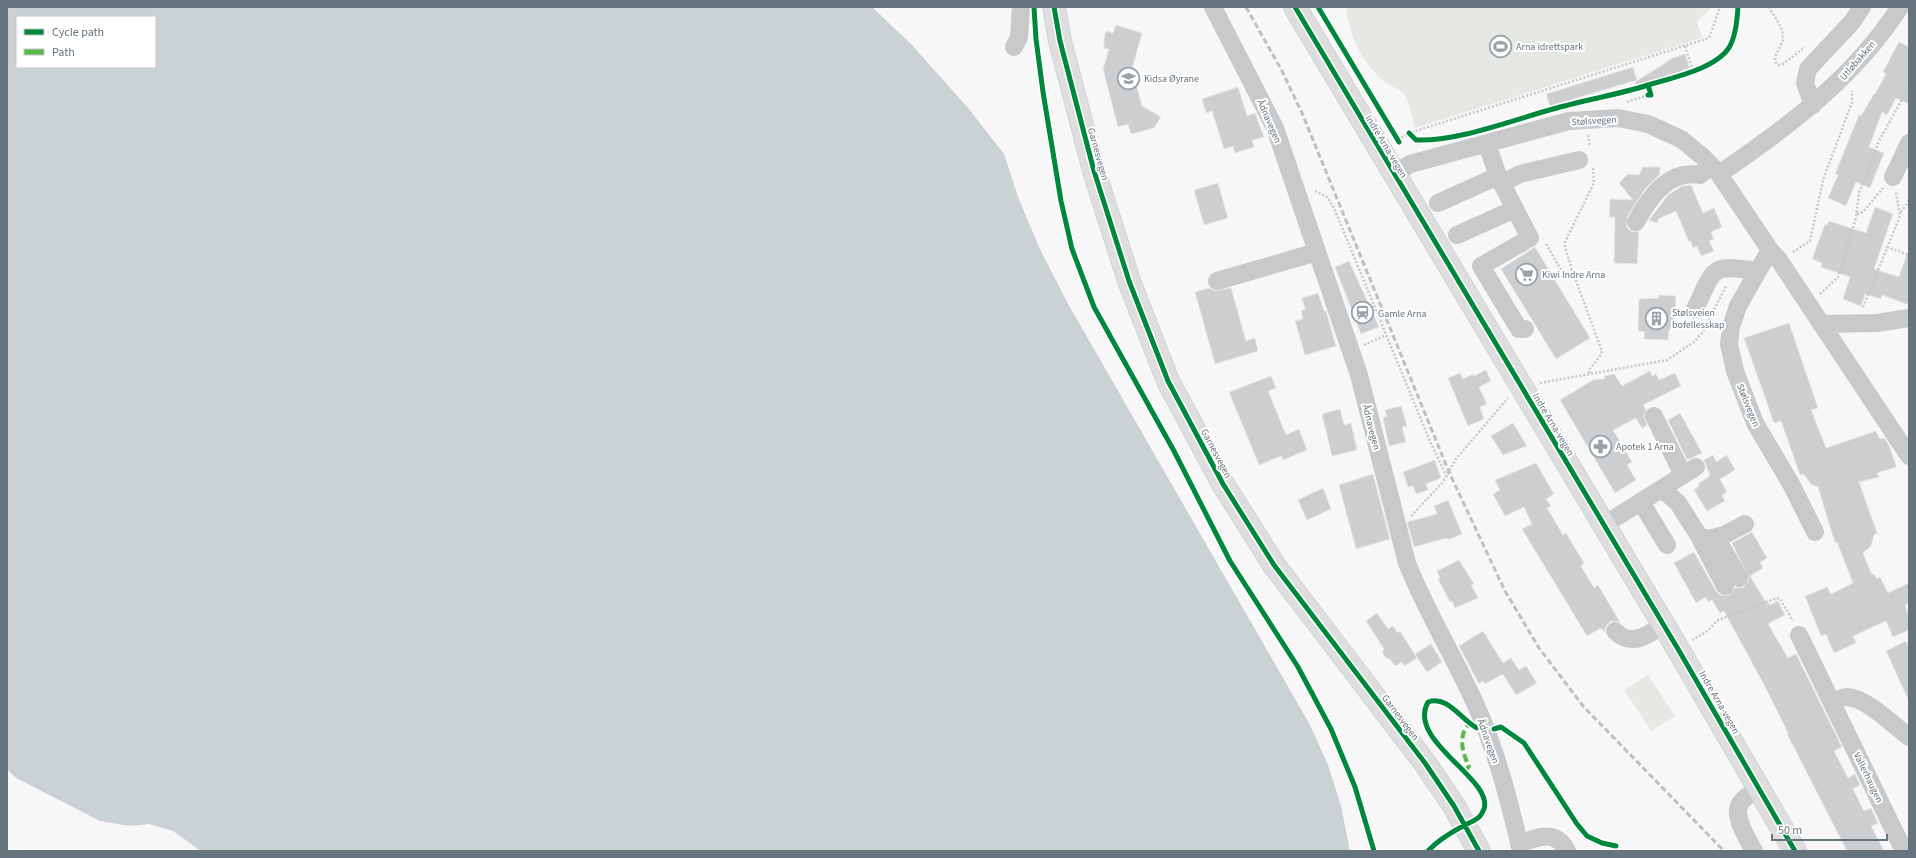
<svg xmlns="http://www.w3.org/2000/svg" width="1916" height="858" font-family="'Source Sans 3',sans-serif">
<rect width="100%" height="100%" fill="#f7f7f7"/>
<path fill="#e6e8e4" d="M1346 7H1711L1697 22 1702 38 1415 128C1413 120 1408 98 1403 93 1396 87 1386 84 1380 78 1360 59 1349 33 1346 7Z
M1648 675 1675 716 1651 731 1624 690Z"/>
<path fill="#cad2d4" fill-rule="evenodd" d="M7 7H872L912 45 969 109 1004 154 1018 197 1039 247 1067 302 1310 725 1328 765 1341 806 1350 851H201L173 831 149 824 130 826 100 821 16 778 7 769ZM17 17H155V67H17Z"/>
<path fill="#cccecf" stroke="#e6e6e6" d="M1116 25 1142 33 1132 69 1142 106 1161 117 1154 128 1131 134 1128 124 1118 127 1103 69 1109 49 1104 48V39L1106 31 1113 33Z
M1899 42 1909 47V104L1896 98 1887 115 1882 112 1869 147 1884 153 1870 188 1856 182 1846 206 1828 198 1838 175 1835 174 1859 115 1861 116 1874 94H1875L1886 74 1883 72Z
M1685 54 1690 69 1637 86 1635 82 1673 58Z
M1633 67 1637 80 1550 106 1546 94Z
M1238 87 1247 116 1255 113 1264 137 1252 140 1254 147 1235 153 1233 146 1224 149 1212 111 1206 113 1202 99Z
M1643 167H1660V174L1645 189 1627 217V228L1631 231 1639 232 1637 264 1614 263 1615 217H1609L1610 199 1633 200 1619 183 1628 174 1639 175Z
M1218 183 1228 218 1204 225 1194 190Z
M1691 185 1703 213 1714 208 1722 227 1711 232 1714 239 1709 241 1714 251 1701 256 1697 246 1693 248 1691 241 1689 242 1676 211 1658 219 1657 223 1649 220 1668 195 1682 186Z
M1875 207 1893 214 1874 269 1899 277 1907 254H1909V305L1882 295 1881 299 1865 294 1861 306 1843 299 1850 277 1821 267 1822 263 1812 259 1825 224 1827 225 1829 221 1866 233Z
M1535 247 1590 338 1556 359 1501 269Z
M1349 261 1379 327 1361 334 1335 267Z
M1209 288 1215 291 1231 288 1246 341 1255 338 1258 351 1215 364 1195 292Z
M1318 293 1324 311H1326L1336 346 1305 355 1295 321 1303 319 1301 311 1305 309 1302 298Z
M1659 295 1676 296 1674 329H1669L1668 340 1644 339 1645 332 1638 331 1639 299 1659 298Z
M1789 323 1818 408 1811 410 1826 448 1876 431 1879 438 1885 439 1889 445 1896 465V467L1877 473 1879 477 1859 482 1877 533 1874 535 1871 546 1863 553 1872 575 1874 574 1877 579 1880 577 1888 593 1909 583V603L1905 605 1909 616V630L1893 637 1886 621 1853 636 1856 643 1834 653 1826 634 1821 636 1805 596 1827 587 1831 594 1853 583 1837 542 1835 543 1818 487 1811 484 1804 474 1800 475 1781 421 1774 423 1744 338Z
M1486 370 1491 381 1479 387 1487 404 1480 407 1484 419 1468 426 1448 378 1460 373 1463 379 1473 374 1474 376Z
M1650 371 1652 376 1656 374 1659 380 1675 373 1681 386 1643 405 1646 410 1644 416 1647 425 1642 428 1636 418 1613 430 1632 462 1627 465 1636 480 1615 493 1560 400 1593 380 1605 379 1604 376 1614 374 1622 386Z
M1271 376 1276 388 1268 391 1286 435 1299 429 1307 450 1283 460 1281 456 1259 465 1229 392Z
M1401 406 1407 426 1402 427 1406 442 1389 446 1383 418 1387 416 1385 410Z
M1340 409 1344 425 1351 423 1357 450 1332 456 1322 414Z
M1680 413 1702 453 1687 460 1668 420Z
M1513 423 1527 446 1503 455 1491 436Z
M1713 455 1716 462 1727 455 1735 470 1720 479 1727 492 1722 495 1725 501 1707 511 1694 490 1699 486 1698 484 1710 476 1704 460Z
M1435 460 1441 478 1426 484 1428 490 1416 494 1413 486 1408 487 1403 472Z
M1536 463 1554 494 1546 499 1551 506 1547 508 1563 535 1566 533 1584 563 1581 566 1594 588 1598 585 1620 622 1611 621 1607 625 1604 632 1601 628 1587 636 1522 529 1532 524 1524 507 1505 516 1493 494 1500 490 1495 480Z
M1373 474 1390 539 1356 549 1339 485Z
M1323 488 1331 509 1307 520 1298 500Z
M1448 500 1462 534 1448 540 1447 538 1414 547 1407 522 1437 514 1434 506Z
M1752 532 1767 558 1760 562 1763 568 1750 576 1767 604 1769 603 1770 605 1778 601 1785 615 1768 624 1788 658 1796 654 1842 747 1834 751 1848 778 1855 774 1860 785 1853 789 1864 811 1871 808 1878 823 1871 826 1884 851H1847L1787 734 1788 733 1762 681 1724 611 1720 613 1712 600 1708 602 1706 597 1696 603 1674 563 1694 552 1716 591 1720 595H1729L1735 588 1744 587 1749 579 1732 543Z
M1459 560 1474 584 1471 585 1478 598 1455 608 1452 601 1450 602 1438 579 1440 578 1437 571Z
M1377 613 1388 629 1393 626 1398 633 1400 631 1417 658 1404 666 1402 662 1395 666 1390 659 1386 658 1382 652 1384 649 1366 621Z
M1483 631 1503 663 1511 658 1519 670 1526 666 1537 683 1516 695 1503 674 1485 684 1483 681 1479 684 1459 646Z
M1906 641 1909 648V701L1886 651Z
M1431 644 1442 662 1427 672 1415 654Z"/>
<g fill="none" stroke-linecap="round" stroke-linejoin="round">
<defs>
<path id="major" d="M1054 7 1060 41 1094 171 1129 281 1168 381 1223 484 1274 565 1425 763 1454 806 1479 851
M1295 7 1678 649 1795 851"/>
</defs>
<use href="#major" stroke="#d2d3d4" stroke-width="24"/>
<path stroke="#c6c7c8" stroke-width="2.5" stroke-dasharray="2 2" stroke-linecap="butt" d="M1769 7C1773 15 1783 27 1783 36 1784 46 1772 54 1776 63L1779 65 1783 64 1805 47
M1685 46 1693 71
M1627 102 1648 95
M1588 135 1590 147
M1398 140 1409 133 1706 39 1710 36 1720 7
M1315 191 1327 197 1334 208 1429 439 1447 477
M1901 212 1909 201
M1857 214 1863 212 1883 188
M1546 244 1564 275 1572 270 1602 351 1600 356 1589 370 1590 375
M1887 247 1909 255
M1793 252 1810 241 1823 180 1852 102V91
M1572 270 1565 247V242L1594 183 1593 168
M1820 294 1838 277 1856 218 1859 193 1879 141 1909 87
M1863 307 1900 216 1896 192
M1364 345 1386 335
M1540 383 1667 360 1694 342 1703 332 1726 286
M1411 516 1443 482 1456 459 1508 398
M1692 640 1706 632 1718 620 1777 598 1780 599 1793 621"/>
<path stroke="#c8c9ca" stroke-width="18" d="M1213 7 1275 128 1359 375 1407 563C1428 616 1459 664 1481 717 1499 760 1510 805 1521 851
M1014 47 1019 37 1021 7
M1813 105 1805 83 1808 69 1852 22 1862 7
M1487 144 1498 176 1530 238 1481 266 1519 329H1525
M1719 174C1788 127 1854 78 1900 7
M1394 175 1410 164 1569 121 1618 118 1648 124 1681 139 1703 157 1719 174 1770 250 1779 260 1909 456
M1893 177 1909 143
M1502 183 1520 174 1579 160
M1438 203 1498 176
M1636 222C1649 198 1668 169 1700 175L1711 165
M1457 235 1515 209
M1770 250 1738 306 1731 327 1729 344 1735 371 1755 423 1791 484 1815 532
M1217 281 1317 252
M1695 309C1715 267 1710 264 1758 271
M1821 324 1877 323 1909 318
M1654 416 1683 475
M1662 489 1678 503 1699 536 1709 539 1724 535 1745 524
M1641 502 1667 545
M1604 525 1696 467
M1699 536 1725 586
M1716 537 1739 578
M1615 631C1632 648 1646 635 1664 625
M1799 635 1904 851
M1833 702C1837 700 1842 697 1847 697 1867 698 1893 725 1909 737
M1519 844C1537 837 1556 829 1567 851
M1754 851C1748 839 1730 814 1742 801 1746 796 1754 792 1760 788"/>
<use href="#major" stroke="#dedede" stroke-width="22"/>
<path stroke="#bec0c1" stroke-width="3" stroke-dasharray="6 3" stroke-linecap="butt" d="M1246 7 1282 71 1302 113 1449 472 1505 591 1539 648 1583 706 1724 851"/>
<path stroke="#58b947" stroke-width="4" stroke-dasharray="8 4" stroke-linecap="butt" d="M1465 772 1469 766C1462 753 1458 735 1469 724"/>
<defs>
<path id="cycleway" d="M1034 7 1036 39 1043 92 1061 201 1072 249 1094 307 1174 451 1230 561 1298 667 1331 729 1355 787 1374 851
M1054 7 1060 41 1094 171 1129 281 1168 381 1223 484 1274 565 1425 763 1454 806 1479 851
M1295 7 1678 649 1795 851
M1318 7 1399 142
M1648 95H1651L1648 85C1671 78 1717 69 1730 46 1736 34 1737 20 1738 7
M1409 133 1416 140C1456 142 1513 120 1553 109 1584 100 1617 95 1648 85
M1494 729 1501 727 1524 743 1577 824 1587 836 1602 843 1616 846
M1428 851C1438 840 1450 833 1463 826 1468 823 1475 821 1479 817 1481 816 1483 811 1484 809 1494 779 1406 741 1428 702 1448 695 1461 720 1477 728"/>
</defs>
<use href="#cycleway" stroke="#fff" stroke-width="8"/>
<use href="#cycleway" stroke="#00873e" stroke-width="5"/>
</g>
<defs>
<symbol id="stadium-ring" viewBox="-11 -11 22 22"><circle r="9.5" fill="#fff" stroke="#99a2a8" stroke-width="1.5"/><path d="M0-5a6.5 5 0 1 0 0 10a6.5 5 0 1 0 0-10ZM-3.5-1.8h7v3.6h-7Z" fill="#99a2a8"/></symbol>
<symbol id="school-ring" viewBox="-11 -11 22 22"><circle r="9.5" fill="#fff" stroke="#99a2a8" stroke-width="1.5"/><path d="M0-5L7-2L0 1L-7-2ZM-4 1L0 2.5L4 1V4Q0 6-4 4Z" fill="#99a2a8"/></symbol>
<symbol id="supermarket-ring" viewBox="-11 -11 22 22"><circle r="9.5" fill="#fff" stroke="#99a2a8" stroke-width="1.5"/><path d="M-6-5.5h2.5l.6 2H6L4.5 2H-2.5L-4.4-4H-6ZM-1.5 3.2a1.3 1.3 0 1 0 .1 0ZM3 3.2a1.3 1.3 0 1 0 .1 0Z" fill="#99a2a8"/></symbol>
<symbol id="station-ring" viewBox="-11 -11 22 22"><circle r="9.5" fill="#fff" stroke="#99a2a8" stroke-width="1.5"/><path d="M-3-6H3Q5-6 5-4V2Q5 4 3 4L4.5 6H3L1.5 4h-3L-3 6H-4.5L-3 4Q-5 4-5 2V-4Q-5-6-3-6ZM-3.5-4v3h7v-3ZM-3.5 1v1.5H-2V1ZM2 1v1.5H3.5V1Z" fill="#99a2a8"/></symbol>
<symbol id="building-ring" viewBox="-11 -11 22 22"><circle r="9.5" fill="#fff" stroke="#99a2a8" stroke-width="1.5"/><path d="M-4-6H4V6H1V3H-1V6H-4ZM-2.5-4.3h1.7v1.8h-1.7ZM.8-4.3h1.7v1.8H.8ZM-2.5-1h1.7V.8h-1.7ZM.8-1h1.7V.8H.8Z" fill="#99a2a8"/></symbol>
<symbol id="pharmacy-ring" viewBox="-11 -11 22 22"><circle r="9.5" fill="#fff" stroke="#99a2a8" stroke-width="1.5"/><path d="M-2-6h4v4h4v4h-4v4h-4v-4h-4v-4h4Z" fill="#99a2a8"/></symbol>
</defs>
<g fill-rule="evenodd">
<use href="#stadium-ring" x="1488" y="34" width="25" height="25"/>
<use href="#school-ring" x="1116" y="66" width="25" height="25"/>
<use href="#supermarket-ring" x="1514" y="262" width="25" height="25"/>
<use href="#station-ring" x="1350" y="300" width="25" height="25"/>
<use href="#building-ring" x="1644" y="306" width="25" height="25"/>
<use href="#pharmacy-ring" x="1588" y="434" width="25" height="25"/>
</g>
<g text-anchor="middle" stroke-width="4" stroke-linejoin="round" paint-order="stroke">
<g font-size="10" fill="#66747e" stroke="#fff" text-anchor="start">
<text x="1516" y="50">Arna idrettspark</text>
<text x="1144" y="82">Kidsa Øyrane</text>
<text x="1542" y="278">Kiwi Indre Arna</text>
<text x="1672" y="316">Stølsveien<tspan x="1672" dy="12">bofellesskap</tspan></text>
<text x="1378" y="317">Gamle Arna</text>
<text x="1616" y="450">Apotek 1 Arna</text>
</g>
<g font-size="10" fill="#66747e" stroke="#fff">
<text transform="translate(1857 60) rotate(-49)" y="4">Utløbakken</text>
<text transform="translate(1594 120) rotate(-3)" y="4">Stølsvegen</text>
<text transform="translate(1270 121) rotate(66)" y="4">Ådnavegen</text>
<text transform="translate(1387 146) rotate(59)" y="4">Indre Arna-vegen</text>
<text transform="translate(1099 154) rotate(74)" y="4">Garnesvegen</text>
<text transform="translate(1749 405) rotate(68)" y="4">Stølsvegen</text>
<text transform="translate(1554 424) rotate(59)" y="4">Indre Arna-vegen</text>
<text transform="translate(1372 427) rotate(76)" y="4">Ådnavegen</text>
<text transform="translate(1217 453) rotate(62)" y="4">Garnesvegen</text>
<text transform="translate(1720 702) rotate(60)" y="4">Indre Arna-vegen</text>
<text transform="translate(1401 717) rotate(53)" y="4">Garnesvegen</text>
<text transform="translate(1489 741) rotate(70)" y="4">Ådnavegen</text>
<text transform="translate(1869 777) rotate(64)" y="4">Vallerhaugen</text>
</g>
</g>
<rect width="1916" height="858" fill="none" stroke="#66747e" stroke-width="16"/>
<rect x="16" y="16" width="140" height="52" fill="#ffffff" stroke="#c2c7cb"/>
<rect x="24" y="29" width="20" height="6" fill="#00873e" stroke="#c2c7cb"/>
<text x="52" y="36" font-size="12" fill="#66747e">Cycle path</text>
<rect x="24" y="49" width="20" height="6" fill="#58b947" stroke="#c2c7cb"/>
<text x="52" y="56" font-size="12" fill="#66747e">Path</text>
<path d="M1772 834v6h115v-6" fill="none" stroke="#66747e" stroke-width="2"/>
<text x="1778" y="834" font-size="12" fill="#66747e" stroke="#ffffff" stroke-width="3" paint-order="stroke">50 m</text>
</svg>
